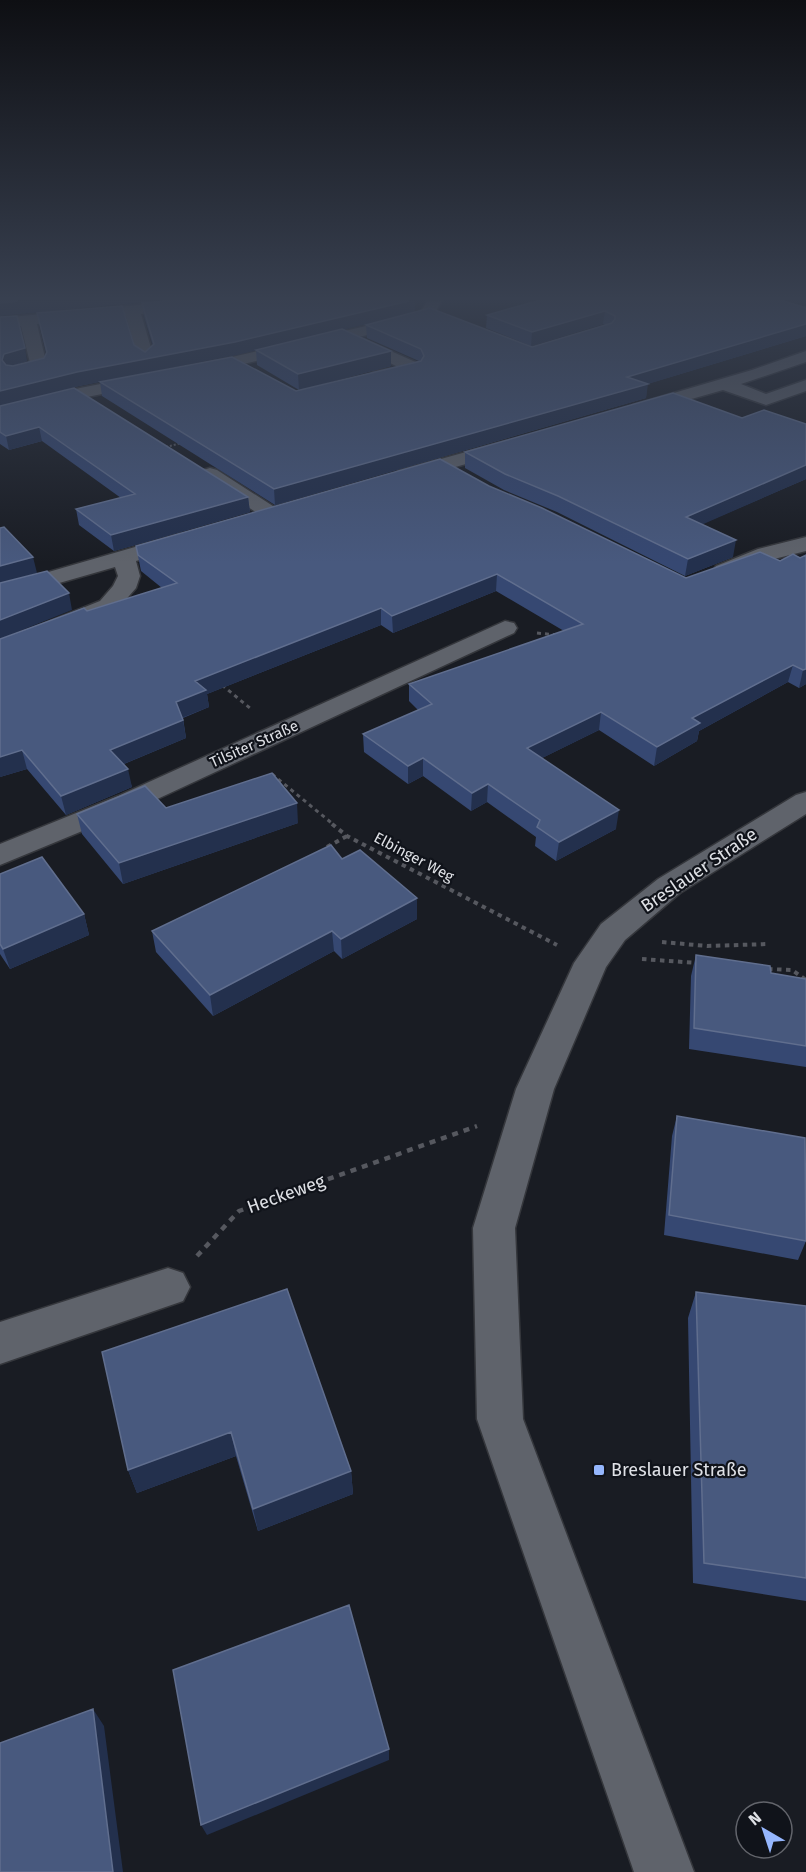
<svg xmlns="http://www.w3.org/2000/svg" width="806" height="1872" font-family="'Fira Sans',sans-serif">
<rect width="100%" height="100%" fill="#191c23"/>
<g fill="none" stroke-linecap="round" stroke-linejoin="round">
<defs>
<path id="minor" d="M182 301H241L234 305 141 314 154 358 146 363 138 358 126 316 37 324 47 366 45 370 15 377 9 376 7 372 9 368 30 363 21 326 0 328V318Z
M427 301H442L433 316 424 321 359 337 420 364 422 368 420 372 379 381 373 380 370 376 373 372 398 367 344 340 197 375 189 370 197 365 414 315 422 310Z
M806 351V362L741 384 766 394 806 380V391L766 405 723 390 639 414 633 413 630 409 633 405 752 370Z
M146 375 152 376 155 380 152 384 82 398 0 419V408L80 388Z
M509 440 516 442 519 446 516 450 405 481 398 479 395 475 398 471Z
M210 468 217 470 279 510 282 514 279 518 272 520 265 518 203 478 200 474 203 470Z
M180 534 188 536 191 541 188 546 136 561 140 576 136 588 116 611 0 657V641L100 601 113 586 118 576 115 567 0 600V586Z
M806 537V551L774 559 724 578 716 576 713 571 716 566 758 549Z
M505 621 514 623 517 628 514 633 138 808 0 865V844L118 796Z
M806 792V814L680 893 625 940 606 967 554 1089 515 1228 523 1419 694 1872H634L477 1419 473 1228 516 1089 574 963 601 924 658 879 796 795Z
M168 1268 183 1273 190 1287 183 1301 0 1364V1322Z"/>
</defs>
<use href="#minor" stroke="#35373c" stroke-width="3"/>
<path stroke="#56585f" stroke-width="2" stroke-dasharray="2 2" stroke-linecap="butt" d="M792 304 806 307
M166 447 182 443"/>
<path stroke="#56585f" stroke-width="3" stroke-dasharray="4 4" stroke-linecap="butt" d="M537 633 557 635
M222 685 251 709
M272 774 334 825"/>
<path stroke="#56585f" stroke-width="4" stroke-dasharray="4.5 4.5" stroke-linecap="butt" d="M332 824 347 836 557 945
M327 847 347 836
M662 942 707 946 769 944
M642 959 697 963
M768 969 792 970 806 980"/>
<path stroke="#56585f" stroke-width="4.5" stroke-dasharray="6 6" stroke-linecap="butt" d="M197 1256 239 1211 477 1126"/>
<use href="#minor" fill="#5f636b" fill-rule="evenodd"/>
</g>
<path fill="#364872" d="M537 301 806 336 647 384 646 398 275 505 102 396 100 382 296 391 419 361 367 338 366 325 386 319 344 329 391 366 299 390 257 365 256 350 79 386 0 406V317L27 361 12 366 44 358 46 353 37 313 134 345 145 352 153 346 144 316 142 303 415 312 532 347 606 325 603 324 531 346 486 328 487 315Z
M0 406 248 497 250 512 114 551 79 525 76 509 121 498 42 441 9 450 0 444Z
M742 418 806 479 702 524 733 557 685 576 557 512 504 490 465 468V452Z
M489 486 686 578 780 561 793 554 806 684 799 688 788 682 699 731 697 741 654 766 599 730 542 758 616 829 556 861 535 846 536 837 487 802 471 811 423 776 408 784 364 752 363 734 418 710 409 701V684L564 631 496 591 393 633 381 625 207 694 209 707 183 718 186 738 124 764 132 787 66 815 27 769 0 777 87 611 162 588 141 571 136 546Z
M166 808 298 823 123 884 82 834 77 814Z
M342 859 417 898V919L342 959 334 951 213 1016 156 952 152 931Z
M0 874 84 914 89 935 10 969 0 954Z
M696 955 771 973 806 979V1067L689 1049 691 976Z
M677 1116 805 1138 806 1241 798 1260 664 1235 672 1136Z
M287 1289 351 1471 353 1494 258 1531 236 1456 137 1493 128 1470Z
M696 1292 806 1306V1601L693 1583 688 1318Z"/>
<path fill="#23304d" d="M18 301H154L0 316V303Z
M409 301H415V312L413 313 237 355 79 386 0 406V391L77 372Z
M605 311 603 324 531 346 532 332Z
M806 324V336L638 387 648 384 646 398 275 505 274 489 627 377Z
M25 348 27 361 7 367 2 360 4 354Z
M391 351V366L299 390 298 374Z
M39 427 42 441 9 450 6 436Z
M806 465V479L683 533 686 517Z
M248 497 250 512 114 551 111 535Z
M736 540 733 557 685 576 688 559Z
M33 557 37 573 0 584V566Z
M497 574 496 591 393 633 392 616Z
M69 593 72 610 0 639V620Z
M381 608V625L207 694 209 707 179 719 176 702 195 681Z
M793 665 788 682 699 731 697 741 654 766 657 747 692 718Z
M806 669V684L799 688 803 670Z
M601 712 599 730 526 766 527 748Z
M183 720 186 738 114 768 110 750Z
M22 750 27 769 0 777V757Z
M423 758V776L408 784V766Z
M128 769 132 787 66 815 61 796Z
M488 784 487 802 471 811 472 793Z
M297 803 298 823 123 884 119 863Z
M619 810 616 829 556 861 559 842Z
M417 898V919L342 959 341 939Z
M84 914 89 935 10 969 3 949Z
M332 931 334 951 213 1016 210 995Z
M231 1432 236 1456 137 1493 128 1470Z
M351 1471 353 1494 258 1531 253 1509Z
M93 1709 104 1726 123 1872H113Z
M389 1749V1760L207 1835 201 1825Z"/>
<path fill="#48597e" stroke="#606e8e" stroke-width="1.5" d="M0 301H18L0 303Z
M164 301H409L235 342 77 372 0 391V317L17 316 25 348 4 354 2 360 6 365 13 366 44 358 47 352 37 313 122 306 134 345 145 352 154 344 142 303Z
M537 301H784L806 308V324L627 377 648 384 274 489 100 382 232 357 296 391 421 361 424 356 421 349 366 325 430 308 532 347 612 323 615 319V316L605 311 532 332 487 315Z
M342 329 391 351 298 374 256 350Z
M74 388 248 497 111 535 76 509 135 494 39 427 6 436 0 432V406Z
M673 393 742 418 764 410 806 424V465L686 517 736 540 688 559 558 496 505 474 465 452Z
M440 459 489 486 542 508 686 578 760 552 780 561 793 554 800 558 806 555V669L803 670 793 665 692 718 700 723 657 747 601 712 527 748 619 810 559 842 537 827 540 820 488 784 472 793 423 758 408 766 363 734 432 704 409 684 583 624 497 574 392 616 381 608 195 681 206 690 176 702 183 720 110 750 128 769 61 796 22 750 0 757V639L84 608 87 611 177 583 138 555 136 546Z
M4 527 33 557 0 566V528Z
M47 571 69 593 0 620V583Z
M272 773 297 803 119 863 77 814 145 786 166 808Z
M331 845 342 859 360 850 417 898 341 939 332 931 210 995 152 931Z
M42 857 84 914 3 949 0 944V874Z
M696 955 770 966 771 973 806 979V1046L694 1028Z
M677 1116 805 1138 806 1241 669 1215Z
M287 1289 351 1471 253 1509 231 1432 128 1470 102 1352Z
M696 1292 806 1306V1578L704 1563Z
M349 1605 389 1749 201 1825 173 1670Z
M93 1709 113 1872H0V1743Z"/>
<linearGradient id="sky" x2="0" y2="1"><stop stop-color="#0e0f13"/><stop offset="0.53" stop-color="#384050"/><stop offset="1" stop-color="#384050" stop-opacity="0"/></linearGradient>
<rect width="806" height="563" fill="url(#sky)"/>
<rect fill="#95b6fd" stroke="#10131a" stroke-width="2" x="593" y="1464" width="12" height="12" rx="3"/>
<g text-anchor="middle" stroke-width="4.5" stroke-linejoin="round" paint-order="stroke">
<g font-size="15" fill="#dfe1e6" stroke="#10131a">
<text transform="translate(254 744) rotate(-24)" y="5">Tilsiter Straße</text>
<text transform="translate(414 857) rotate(28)" y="5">Elbinger Weg</text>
</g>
<g font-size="18" fill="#dfe1e6" stroke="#10131a">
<text transform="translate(699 870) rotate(-34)" y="6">Breslauer Straße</text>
<text transform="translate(286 1194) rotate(-20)" y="6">Heckeweg</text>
</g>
<g font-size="18" fill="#dfe1e6" stroke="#10131a" text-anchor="start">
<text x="611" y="1476">Breslauer Straße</text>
</g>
</g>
<g transform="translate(764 1830) rotate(321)"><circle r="28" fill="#10131a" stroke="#63656c" stroke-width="1.5"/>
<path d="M0-4.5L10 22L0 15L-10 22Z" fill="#95b6fd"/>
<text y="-9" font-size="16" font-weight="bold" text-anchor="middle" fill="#dfe1e6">N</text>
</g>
</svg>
